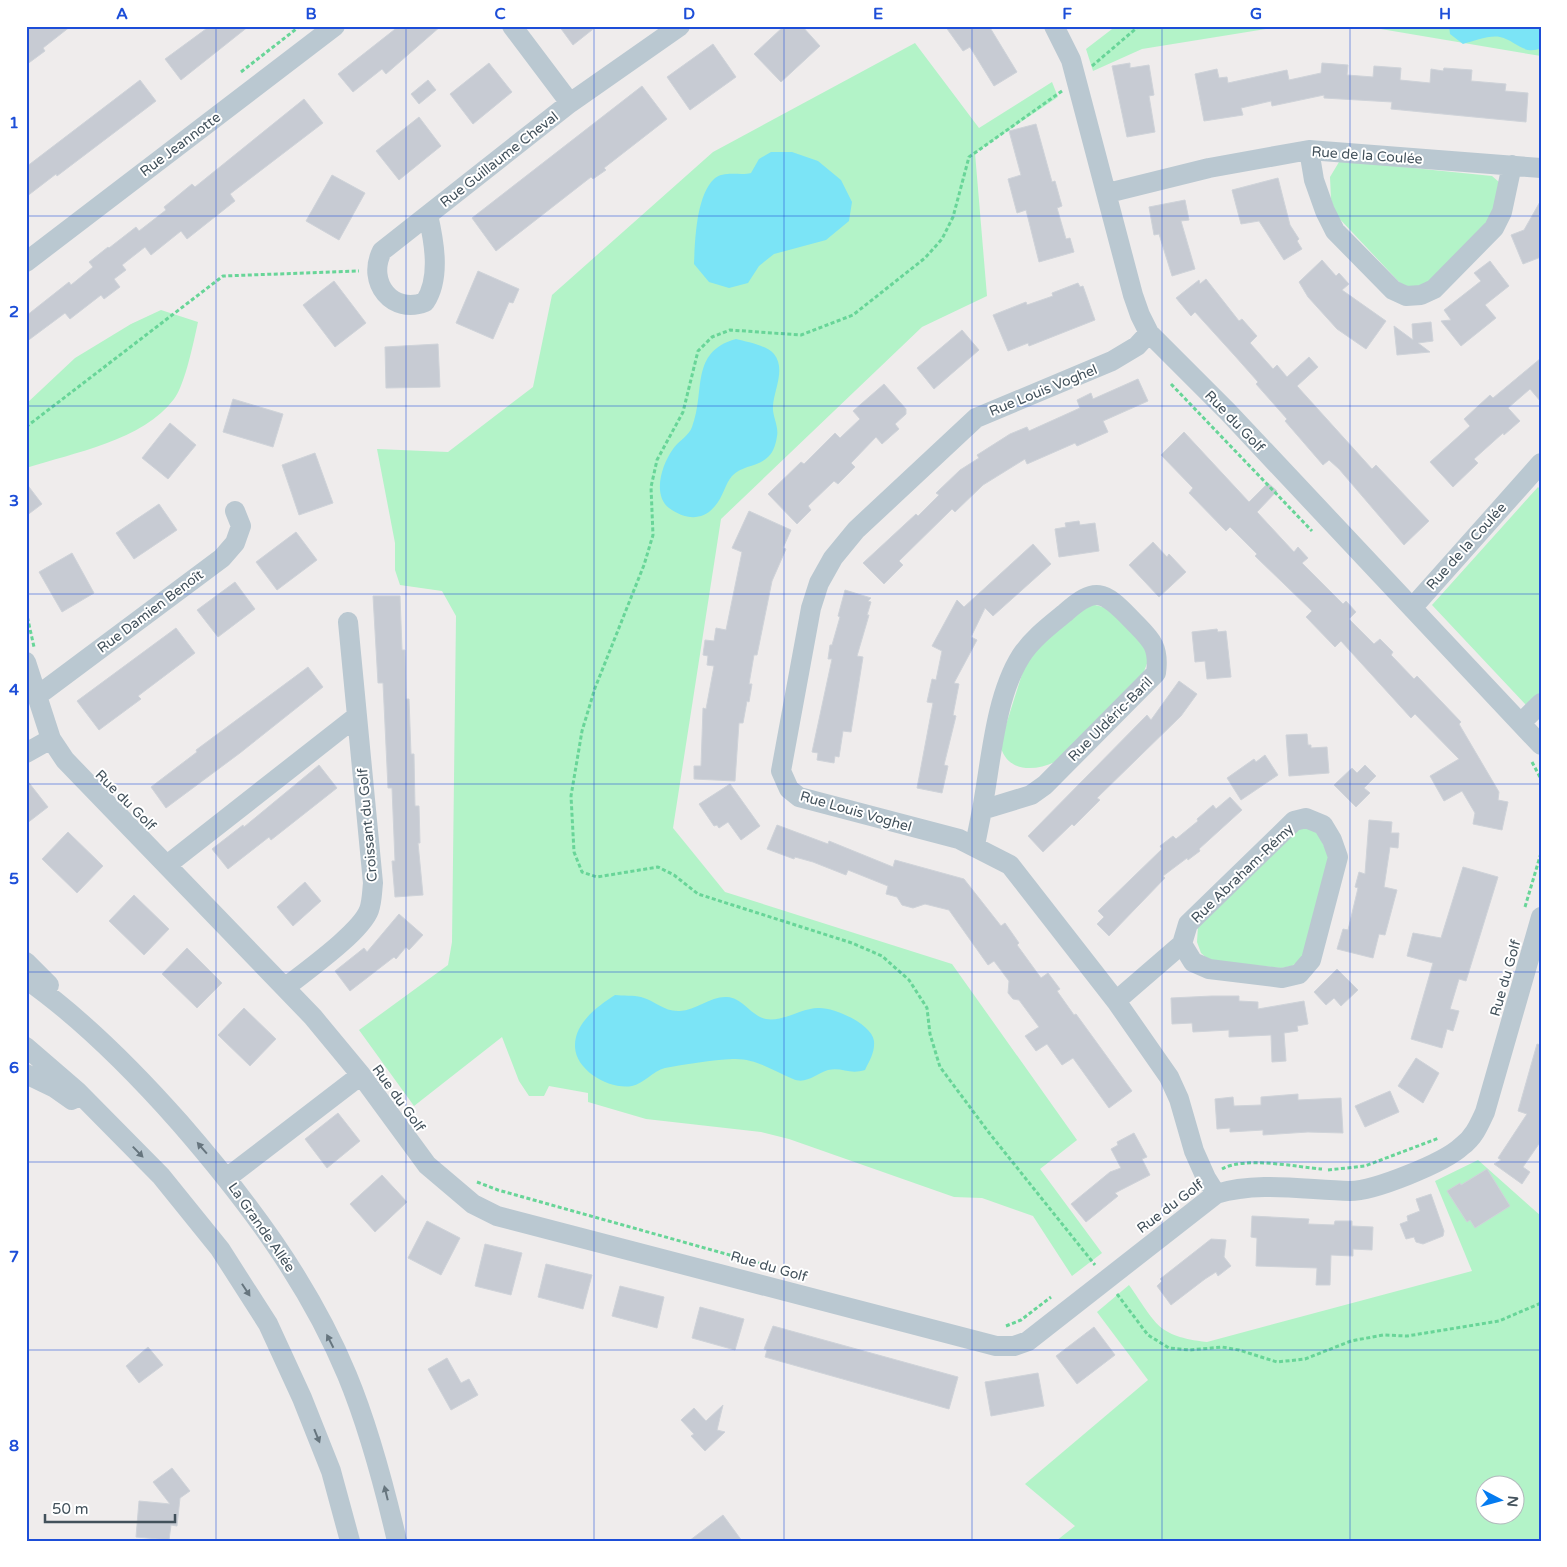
<svg xmlns="http://www.w3.org/2000/svg" width="1567" height="1567" font-family="'Varela Round',sans-serif">
<rect width="100%" height="100%" fill="#efecec"/>
<path fill="#b3f3c8" fill-rule="evenodd" d="M1116 26H1285L1142 49 1093 71 1086 49Z
M1363 26H1541V56Z
M915 43 979 128 1052 82 1058 97 975 153 987 296 922 327 721 519 673 828 725 892 952 964 1077 1140 1040 1169 1102 1253 1072 1276 1033 1216 982 1198 954 1197 789 1139 761 1132 646 1119 588 1102V1093L549 1086 544 1096H529L519 1081 502 1037 414 1106 359 1030 448 965 452 942 456 616 442 591 400 585 395 570V543L377 449 448 452 533 387 552 295 713 152Z
M1339 162H1354L1492 176 1499 182 1494 218 1439 279 1416 290 1400 283 1336 215 1331 199 1330 177Z
M161 310 198 322C194 340 185 385 174 399 144 440 73 453 26 468V404L75 358 131 324Z
M1538 487 1541 490V721L1432 605Z
M1091 604 1111 609 1148 647 1149 658 1142 677 1057 761C1035 772 1006 773 1000 744L1023 671 1034 651 1080 609Z
M1315 828 1330 858 1307 954 1292 966 1281 968 1210 961 1201 953 1197 942 1198 926 1297 829Z
M1478 1160 1541 1216V1541H1056L1075 1526 1025 1484 1148 1380 1097 1312 1129 1285C1157 1324 1156 1336 1207 1342L1472 1271 1435 1181ZM1484 1484H1514V1514H1484Z"/>
<path fill="#7be4f6" d="M1449 26H1541V48C1524 56 1515 40 1500 37 1489 35 1474 41 1463 44L1450 34Z
M771 152H792L818 161 841 180 852 202 849 221 826 240 774 254 759 266 748 283 729 288 709 282 694 264C695 241 696 196 714 179 724 170 740 176 751 173L759 159Z
M736 339C747 342 766 345 774 354 786 369 774 390 773 406 772 416 779 426 777 436 776 443 774 451 769 456 759 467 742 465 732 476 725 484 723 497 715 506 702 522 684 519 669 508 652 495 662 464 673 449 678 441 689 436 692 427 706 392 689 352 736 339Z
M615 995C623 996 634 995 641 997 656 1001 664 1012 680 1011 696 1010 711 996 727 997 743 998 751 1016 766 1019 783 1022 802 1008 818 1008 834 1007 872 1024 874 1041 875 1052 870 1060 865 1070 849 1075 843 1067 828 1070 817 1073 806 1085 793 1079 773 1071 756 1058 733 1059 711 1060 687 1064 665 1068 653 1071 643 1084 632 1086 610 1090 576 1071 575 1047 574 1023 598 1006 615 995Z"/>
<path fill="#c7cbd3" stroke="#cfd3d9" d="M26 26H71L43 48 45 51 26 65Z
M210 26H249L181 80 165 59Z
M399 26H441L386 74 382 69 353 92 338 74Z
M559 26H597L573 45Z
M784 26H802L820 46 781 82 754 54Z
M945 26H989L1017 72 994 86 970 47 963 51Z
M713 44 736 77 690 110 667 77Z
M489 63 512 92 473 124 450 94Z
M1130 63V68L1149 65 1154 95 1149 96 1155 132 1127 137 1112 66Z
M1322 63 1348 65 1347 75 1373 77 1374 66 1401 68 1400 80 1430 83 1431 69 1443 71 1444 68 1472 70 1471 81 1506 84 1505 91 1528 93 1526 122 1391 109 1392 102 1324 98V95L1272 106 1271 101 1241 108 1243 115 1204 121 1195 74 1217 69 1219 78 1227 77 1228 83 1287 70 1289 80 1321 73Z
M140 80 156 101 57 176 56 174 26 197V167Z
M428 80 436 90 419 104 411 94Z
M642 86 667 119 604 168 606 170 593 179 591 177 496 251 472 218Z
M304 99 323 123 230 194 235 201 187 239 181 231 151 255 145 247 122 265 126 270 114 279 120 287 104 299 101 295 70 319 65 313 26 342V316L69 282 71 285 93 267 89 262 108 247 109 248 136 227 139 231 166 210 164 207 192 184 195 187Z
M419 117 441 146 399 180 376 151Z
M1036 124 1052 182 1055 181 1062 206 1057 208 1066 239 1070 238 1074 252 1039 262 1026 210 1017 213 1008 179 1021 175 1009 131Z
M332 175 365 193 339 240 306 221Z
M1278 178 1290 225 1299 239 1297 241 1302 249 1284 260 1259 221 1241 224 1232 190Z
M1185 200 1189 220 1181 221 1195 269 1172 276 1159 234 1154 235 1149 207Z
M1541 200V257L1523 264 1511 235 1524 230Z
M1322 260 1336 276 1339 273 1349 284 1342 290 1386 321 1366 349 1337 329 1308 297 1299 282Z
M1490 261 1509 286 1485 305 1496 318 1461 346 1441 321 1451 320 1444 310 1481 281 1474 273Z
M478 271 519 289 513 303 509 302 493 339 456 323Z
M1206 279 1239 321 1242 319 1257 336 1250 343 1273 369 1277 365 1287 377 1309 357 1318 367 1297 386 1372 469 1376 465 1429 521 1404 545 1339 469 1329 460 1323 465 1285 421 1287 419 1256 384 1258 382 1235 356 1195 312 1191 316 1176 298 1199 280 1200 284Z
M334 281 366 323 335 347 303 305Z
M1078 283 1080 287 1083 286 1095 320 1029 346 1028 343 1008 351 993 315 1026 302 1027 305 1053 296 1052 293Z
M1431 322 1433 341 1418 343 1430 352 1397 355 1394 326 1413 340 1412 324Z
M962 330 979 350 934 389 917 368Z
M438 344 440 387 386 388 385 347Z
M1541 358V402L1530 389 1508 408 1520 421 1504 435 1503 433 1474 459 1478 463 1453 487 1430 462 1470 426 1464 419 1490 395 1493 398Z
M1138 379 1148 401 1103 421 1108 432 1077 446 1075 443 1027 464 1025 459 983 485 955 512 952 509 899 561 903 565 884 584 863 563 916 514 918 516 939 495 936 493 960 470 979 458 977 455 1010 434 1027 427 1029 431 1080 408 1077 400 1091 393 1093 399Z
M884 384 906 409V414L895 424 899 429 882 444 876 437 851 463 855 467 838 484 834 481 808 506 811 510 797 524 768 494 801 462 804 464 835 433 840 438 860 419 853 411Z
M233 399 283 414 273 447 223 432Z
M170 423 196 445 168 479 142 458Z
M1184 432 1249 502 1268 483 1277 491 1257 512 1294 552 1298 547 1308 558 1302 563 1343 604 1346 601 1356 612 1349 619 1374 644 1380 639 1393 652 1391 655 1414 679 1417 676 1461 722 1459 724 1499 792 1498 800 1508 802 1502 830 1473 824 1475 813 1462 791 1444 801 1430 776 1459 759 1415 714 1411 718 1341 641 1335 647 1306 617 1312 611 1255 556 1257 554 1230 527 1226 531 1189 493 1193 488 1161 455Z
M315 453 333 503 299 515 282 465Z
M26 483 42 504 26 516Z
M159 504 177 530 134 559 116 533Z
M749 511 791 530 783 548 786 549 772 581 757 655H754L749 684H752L749 702 747 701 743 723H739L735 781 694 779V766H701L703 708 706 709 714 666 707 665 708 656 703 655 705 640 714 641 716 628 726 630 742 552 732 548Z
M1079 521 1080 525 1095 523 1099 551 1059 557 1055 529 1066 527 1065 523Z
M296 532 317 560 277 590 256 562Z
M1153 542 1167 557 1169 554 1186 572 1159 597 1129 565Z
M1033 544 1051 564 993 616 985 608 971 637 977 640 954 683 959 684 953 715 956 716 944 765 948 766 942 793 917 788 933 703 927 702 932 679 936 680 942 651 932 646 957 600 964 607Z
M72 553 94 593 62 612 39 572Z
M235 582 255 609 218 637 197 610Z
M845 590 871 598 868 601 871 602 867 615H869L857 656 863 657 851 732 843 731 839 757 835 756 834 763 817 760 818 753 812 752 832 659H828L830 645H832L840 617 838 616Z
M373 596H400L402 650H405L406 699H409L411 754H414L415 806H419L420 843H418L423 895 395 897 392 861H395L392 788H388L383 683H378Z
M176 628 195 653 138 696 141 699 99 730 77 701Z
M1217 629 1218 632 1226 631 1231 677 1207 679 1205 661 1195 662 1192 632Z
M308 667 323 687 240 753 166 808 151 787 197 752 196 750Z
M1179 681 1197 694 1181 716 1097 798 1100 800 1074 826 1072 824 1043 852 1028 836 1147 715 1151 720Z
M1307 734 1308 745H1311V748L1327 747 1329 773 1289 776 1286 735Z
M1265 755 1278 775 1241 800 1227 778 1254 759 1256 762Z
M319 765 337 788 271 840 269 837 228 869 212 849 243 825 244 827Z
M1365 765 1376 776 1364 788 1370 793 1356 807 1334 785 1352 768 1357 773Z
M26 779 48 807 26 824Z
M730 784 760 826 741 840 728 822 719 828 717 825 714 826 699 804Z
M1230 797 1242 810 1199 849 1200 851 1188 860 1187 858 1163 876 1165 878 1109 936 1097 924 1104 917 1098 911 1162 849 1160 846 1173 836 1176 839 1198 821 1197 819 1213 805 1216 809Z
M1369 820 1392 822 1391 833H1399L1398 848 1390 847 1384 887 1397 890 1385 935 1379 934 1373 958 1337 949 1343 929 1348 930 1358 888 1355 887 1359 872 1365 874Z
M777 825 828 844 829 841 893 867 895 860 964 879 1001 926 1005 923 1019 943 1017 945 1041 978 1048 973 1060 989 1057 991 1074 1015 1076 1014 1132 1091 1109 1108 1073 1058 1062 1065 1047 1044 1036 1051 1025 1036 1039 1027 1019 1000 1013 999 1008 993 1009 981 994 961 988 965 949 910 925 904 913 908 902 905 897 897 886 894 888 886 848 870 846 875 813 862 795 857 794 859 767 849Z
M68 832 103 866 77 893 42 859Z
M1463 867 1498 877 1466 981 1459 979 1450 1009 1459 1011 1453 1031 1447 1029 1442 1048 1411 1039 1433 963 1407 956 1413 933 1441 938Z
M305 882 321 901 293 926 277 907Z
M134 895 169 929 144 955 109 921Z
M399 914 423 935 409 950 406 947 396 959 394 957 350 991 335 971 364 948 367 952Z
M187 948 222 983 197 1008 162 974Z
M1337 969 1358 990 1341 1006 1334 998 1326 1005 1314 992Z
M1212 996H1239V1001L1258 1002V1009L1304 1001 1308 1024 1297 1026 1298 1031 1284 1033 1286 1061 1272 1062 1271 1035 1229 1037V1030L1193 1032 1192 1023 1172 1024 1171 998Z
M244 1008 276 1039 250 1066 218 1035Z
M1537 1044 1541 1045V1141L1523 1167 1530 1172 1522 1184 1494 1164 1501 1160 1498 1158 1527 1114 1518 1111Z
M1416 1058 1439 1073 1423 1103 1398 1086Z
M1390 1091 1399 1112 1365 1127 1355 1106Z
M1298 1094V1100L1341 1098 1343 1133 1308 1132 1263 1135V1130L1230 1132V1128L1217 1129 1215 1099 1233 1097 1234 1106 1261 1105V1097Z
M338 1113 360 1141 327 1168 305 1139Z
M1134 1133 1147 1157 1142 1159 1150 1175 1115 1193 1118 1196 1086 1222 1071 1204 1110 1172 1121 1168 1111 1149 1118 1145 1117 1142Z
M1487 1169 1510 1206 1475 1228 1470 1220 1467 1222 1447 1191 1460 1183 1461 1185Z
M382 1175 407 1202 375 1232 350 1204Z
M1431 1194 1444 1231 1443 1236 1423 1244 1416 1242 1414 1237 1406 1239 1400 1224 1408 1221 1407 1216 1420 1211 1416 1199Z
M1252 1216 1309 1219 1308 1224 1334 1225 1335 1221H1352V1226L1373 1227 1372 1250 1353 1249V1256L1331 1255 1330 1285H1316L1317 1268 1256 1266 1257 1238 1251 1237Z
M427 1221 460 1238 441 1275 408 1258Z
M1211 1239 1226 1240 1224 1257 1231 1266 1218 1276 1216 1272 1205 1279 1171 1305 1157 1286 1162 1281 1160 1279Z
M485 1244 522 1253 511 1295 475 1286Z
M546 1264 592 1275 583 1309 538 1297Z
M620 1286 664 1297 657 1328 612 1316Z
M700 1307 744 1319 735 1350 692 1338Z
M773 1326 958 1377 949 1409 765 1357 767 1350 764 1349Z
M1094 1327 1115 1355 1077 1384 1056 1356Z
M148 1347 163 1365 139 1383 126 1366Z
M447 1358 461 1383 469 1379 478 1395 451 1410 428 1369Z
M1038 1373 1044 1406 991 1416 985 1382Z
M723 1405 717 1430 725 1432 705 1451 691 1436 694 1434 681 1420 694 1408 706 1421Z
M172 1468 190 1491 180 1498 177 1526 171 1525 169 1540 136 1537 139 1501 170 1504 153 1482Z
M723 1515 742 1541H689Z"/>
<g fill="none" stroke-linecap="round" stroke-linejoin="round">
<path stroke="#68d598" stroke-width="3" stroke-dasharray="4 2.5" stroke-linecap="butt" d="M1092 66 1139 26
M241 72 300 26
M1062 91 969 157 953 217 942 239 925 258 853 315 801 335 730 330 712 337 698 351 683 412 657 460 651 487 653 535 644 565 595 688 582 731 571 796 574 852 582 872 597 877 658 867 674 875 698 894 852 943 882 956 909 980 927 1008 930 1034 940 1067 990 1134 1095 1265
M1171 384 1312 531
M26 427 223 276 359 271
M26 611 34 647
M1532 762 1541 779
M1525 907 1541 853
M1222 1169C1245 1156 1296 1167 1322 1169
M1328 1170 1365 1166 1439 1138
M477 1182 498 1190 769 1266
M1117 1294 1148 1335 1169 1348 1190 1350 1222 1347 1239 1350 1277 1362 1305 1359 1351 1341 1383 1335 1407 1336 1499 1321 1541 1303
M1006 1326 1021 1320 1051 1297"/>
<path stroke="#bac8d1" stroke-width="20" d="M512 26 570 103
M1054 26 1071 60 1133 295 1140 315 1149 333 1228 412 1541 745
M1309 150 1314 180 1325 211 1335 231 1393 290 1406 296 1421 295 1434 289 1494 228 1502 212 1512 165
M1108 193 1209 168 1309 150 1541 168
M428 215C434 241 441 278 425 302 393 315 366 283 382 251L570 103 680 26
M26 262 335 26
M1149 333 1137 346 1112 361 976 418 856 530 833 558 819 583 811 608 781 771 789 789 799 797 959 839 1010 865 1116 1001 1169 1077 1179 1099 1194 1151 1206 1178 1216 1194
M1412 608 1541 463
M26 662 51 739 65 760 313 1017 361 1075 427 1165 473 1204 497 1216 996 1346H1014L1028 1341 1216 1194C1259 1181 1305 1190 1350 1191 1374 1191 1444 1163 1462 1146 1474 1137 1479 1125 1485 1112L1541 917
M37 696 222 558 235 543 241 526 235 511
M1521 723 1541 703
M26 753 51 739
M975 845 982 810 1031 795 1045 785 1156 673C1160 644 1149 638 1130 618 1104 591 1095 586 1065 613 1049 626 1032 639 1021 656 995 697 991 762 982 810
M167 865 357 716
M26 962 49 985
M26 979C84 1020 134 1071 180 1123 246 1199 308 1281 347 1375 369 1428 384 1485 397 1541
M286 987C306 971 361 932 369 910 372 902 372 892 373 883L348 622
M1116 1001 1182 944 1193 962 1209 969 1282 978 1299 974 1311 960 1338 857 1332 840 1323 825 1306 818 1294 821 1188 924 1182 944
M26 1047 77 1091 161 1176 220 1249 268 1324 302 1398 331 1471 350 1541
M26 1074 55 1088 72 1100
M228 1177 361 1075"/>
</g>
<defs><path id="oneway-solid" d="M-6-.8H1V-3.2L6.5 0L1 3.2V.8H-6Z" transform="scale(1.25)"/></defs>
<g fill="#66757e">
<use href="#oneway-solid" transform="translate(202 1148) rotate(-131)"/>
<use href="#oneway-solid" transform="translate(138 1152) rotate(46)"/>
<use href="#oneway-solid" transform="translate(246 1290) rotate(57)"/>
<use href="#oneway-solid" transform="translate(330 1341) rotate(-117)"/>
<use href="#oneway-solid" transform="translate(317 1436) rotate(68)"/>
<use href="#oneway-solid" transform="translate(386 1493) rotate(-104)"/>
</g>
<path fill="none" stroke="#1d4ed8" stroke-width="1" stroke-opacity="0.55" d="M216 26V1541M406 26V1541M594 26V1541M784 26V1541M972 26V1541M1162 26V1541M1350 26V1541M26 216H1541M26 406H1541M26 594H1541M26 784H1541M26 972H1541M26 1162H1541M26 1350H1541"/>
<g text-anchor="middle" stroke-width="4" stroke-linejoin="round" paint-order="stroke">
<g font-size="14" fill="#42515b" stroke="#fff">
<text transform="translate(180 144) rotate(-37)" y="5">Rue Jeannotte</text>
<text transform="translate(1367 155) rotate(4)" y="5">Rue de la Coulée</text>
<text transform="translate(499 159) rotate(-38)" y="5">Rue Guillaume Cheval</text>
<text transform="translate(1043 390) rotate(-22)" y="5">Rue Louis Voghel</text>
<text transform="translate(1235 421) rotate(46)" y="5">Rue du Golf</text>
<text transform="translate(1466 546) rotate(-48)" y="5">Rue de la Coulée</text>
<text transform="translate(150 611) rotate(-37)" y="5">Rue Damien Benoît</text>
<text transform="translate(1110 719) rotate(-45)" y="5">Rue Uldéric-Baril</text>
<text transform="translate(126 800) rotate(45)" y="5">Rue du Golf</text>
<text transform="translate(856 811) rotate(16)" y="5">Rue Louis Voghel</text>
<text transform="translate(367 825) rotate(-95)" y="5">Croissant du Golf</text>
<text transform="translate(1242 873) rotate(-44)" y="5">Rue Abraham-Rémy</text>
<text transform="translate(1505 978) rotate(-74)" y="5">Rue du Golf</text>
<text transform="translate(399 1098) rotate(54)" y="5">Rue du Golf</text>
<text transform="translate(1170 1206) rotate(-37)" y="5">Rue du Golf</text>
<text transform="translate(262 1227) rotate(55)" y="5">La Grande Allée</text>
<text transform="translate(769 1266) rotate(16)" y="5">Rue du Golf</text>
</g>
</g>
<rect width="1567" height="1567" fill="none" stroke="#ffffff" stroke-width="55"/>
<g transform="translate(1500 1500) rotate(96)"><circle r="24" fill="#ffffff" stroke="#b3b9bd"/>
<path d="M0-4L9 19L0 12L-9 19Z" fill="#047bf0"/>
<text y="-8" font-size="14" font-weight="bold" text-anchor="middle" fill="#42515b">N</text>
</g>
<path d="M45 1514v8h130v-8" fill="none" stroke="#42515b" stroke-width="2.5"/>
<text x="52" y="1514" font-size="15" fill="#42515b" stroke="#ffffff" stroke-width="4" paint-order="stroke">50 m</text>
<rect x="28" y="28" width="1512" height="1512" fill="none" stroke="#1d4ed8" stroke-width="2"/>
<g font-size="16" text-anchor="middle" font-weight="bold" fill="#1d4ed8">
<text x="122" y="19">A</text>
<text x="311" y="19">B</text>
<text x="500" y="19">C</text>
<text x="689" y="19">D</text>
<text x="878" y="19">E</text>
<text x="1067" y="19">F</text>
<text x="1256" y="19">G</text>
<text x="1445" y="19">H</text>
<text x="14" y="128">1</text>
<text x="14" y="317">2</text>
<text x="14" y="506">3</text>
<text x="14" y="695">4</text>
<text x="14" y="884">5</text>
<text x="14" y="1073">6</text>
<text x="14" y="1262">7</text>
<text x="14" y="1451">8</text>
</g>
</svg>
